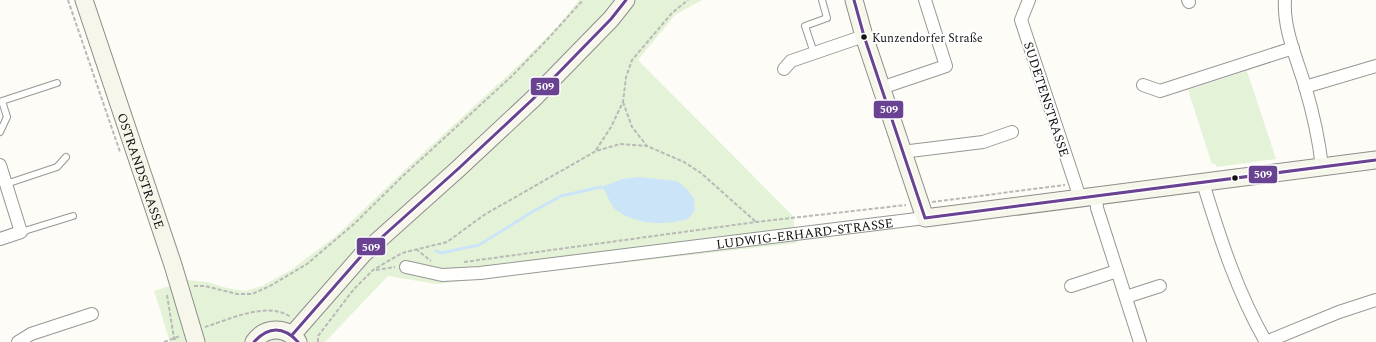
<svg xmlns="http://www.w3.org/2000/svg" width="1376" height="342" font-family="Spectral,serif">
<rect width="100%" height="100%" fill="#fdfcf7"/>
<path fill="#e4f3d7" d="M579 0H702L675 15 638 60 793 216 797 243 436 284 388 276 325 342H170L154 291 188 280 207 282 227 288 245 291 262 286 291 270 336 236 408 167 520 64 560 24Z
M1247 71 1276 159 1217 167 1215 164H1212L1188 90Z"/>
<path fill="#cce4f8" d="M639 177 677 181 688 190 694 199 695 210 688 219C666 225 645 225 624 215 622 213 618 212 616 210 609 204 608 193 601 187L623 179Z"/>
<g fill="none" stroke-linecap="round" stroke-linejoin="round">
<path stroke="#cce4f8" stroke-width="3" d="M436 251 441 253 479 245 532 212 561 196 601 187"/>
<defs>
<path id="lane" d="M814 53 805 26 827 18 822 0
M0 132 7 117 2 101 57 83
M6 184 57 167 66 157
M21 232 73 216"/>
<g id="street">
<path d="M1029 0 1021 20 1080 198"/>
<path d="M1188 0 1189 2"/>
<path d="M1285 0C1283 29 1297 59 1305 86 1313 113 1319 139 1322 167"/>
<path d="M784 69 791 61 864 36"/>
<path d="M1143 85 1160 91 1293 48"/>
<path d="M1305 87 1376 66"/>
<path d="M881 88 946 66 925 0"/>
<path d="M902 152 983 142 1012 132"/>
<path d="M0 165 21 232 0 239"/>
<path d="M1203 183C1220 238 1237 292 1266 342"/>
<path d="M1096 195 1097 208 1140 342"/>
<path id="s1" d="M406 267 442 275 480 273 925 218"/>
<path d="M1071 286 1117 271"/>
<path d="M1126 297 1160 286"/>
<path d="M18 342 31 334 92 314"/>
<path d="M1266 342 1339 312 1376 300"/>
</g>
<g id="secondary">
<path id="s2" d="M84 0 173 265 196 342"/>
<path d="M854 0 864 36 925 218 1376 160"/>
<path d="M292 335 363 254 458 169 533 99 611 19 626 0"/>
<path d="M254 342C265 326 287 326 298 342"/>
</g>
</defs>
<use href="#lane" stroke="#979795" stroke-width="8"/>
<use href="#street" stroke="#979795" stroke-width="14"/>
<use href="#secondary" stroke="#8e8d8b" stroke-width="19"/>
<path stroke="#b9b9b8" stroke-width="2" stroke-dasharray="4 2" stroke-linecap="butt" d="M68 0 120 152
M623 102 632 127 647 146
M596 150 611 127 623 102 626 77 632 60 672 13 688 0
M932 202 1065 185
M416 249 431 261
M464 262 756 222 906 205
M376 270 395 267
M194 286H205L237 294H252L270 286 307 264 354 224 405 174 512 76 546 41 583 0
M167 295 174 338 176 342
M205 327C231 319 266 301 291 317
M164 342 180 336
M318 342V336L354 289 373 270 402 253 447 242 484 215 596 151 620 144 647 146 684 162 701 173 756 222"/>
<use href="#lane" stroke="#fffffe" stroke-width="6"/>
<use href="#street" stroke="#fffffe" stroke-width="12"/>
<use href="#secondary" stroke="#f6f6eb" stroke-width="17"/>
<defs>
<path id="bus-1" d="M854 0 864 36 925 218
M925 218 1376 160
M292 335 363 254 458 169 533 99 611 19 626 0
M254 342C268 326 284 326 298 342"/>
</defs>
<use href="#bus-1" stroke="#fff" stroke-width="6"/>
<use href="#bus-1" stroke="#694291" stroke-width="3"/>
</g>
<g fill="#111" stroke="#fff" stroke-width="1.5">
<circle cx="864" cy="37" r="3.5"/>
<circle cx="1235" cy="178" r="3.5"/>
</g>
<g text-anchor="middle" stroke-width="4" stroke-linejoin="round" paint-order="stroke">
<g font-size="12" fill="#111" stroke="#fff" text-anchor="start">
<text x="872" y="42">Kunzendorfer Straße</text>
</g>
<g font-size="13" fill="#111" stroke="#fff">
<text transform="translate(1047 99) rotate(72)" y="5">SUDETENSTRASSE</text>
<text dy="5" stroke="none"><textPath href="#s2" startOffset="180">OSTRANDSTRASSE</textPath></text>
<text dy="5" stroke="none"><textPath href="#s1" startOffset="402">LUDWIG-ERHARD-STRASSE</textPath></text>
</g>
</g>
<g stroke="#fff" stroke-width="1.5">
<rect x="530" y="77" width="30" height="19" rx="4" fill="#694291"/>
<rect x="873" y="100" width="31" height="19" rx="4" fill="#694291"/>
<rect x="1248" y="165" width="30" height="19" rx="4" fill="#694291"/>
<rect x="356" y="237" width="30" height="19" rx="4" fill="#694291"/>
</g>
<g font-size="11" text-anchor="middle" font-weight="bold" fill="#fff">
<text x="545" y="90">509</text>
<text x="889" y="113">509</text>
<text x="1263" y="178">509</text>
<text x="371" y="251">509</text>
</g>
</svg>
